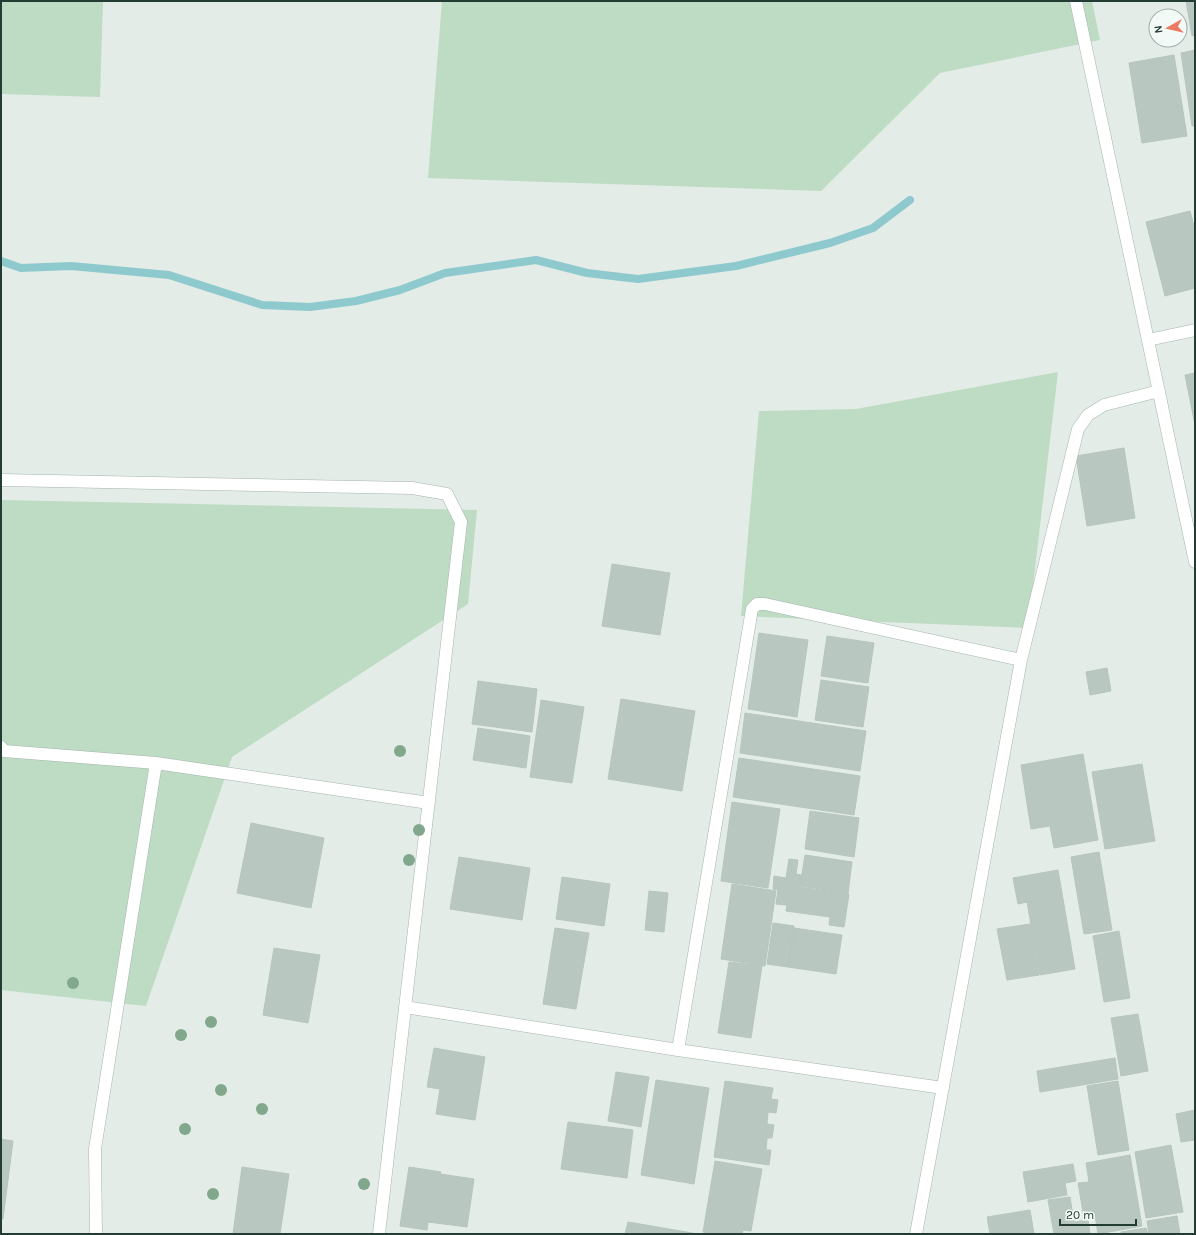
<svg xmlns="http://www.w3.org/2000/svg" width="1196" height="1235" font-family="Karla,sans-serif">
<rect width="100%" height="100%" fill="#e3ece7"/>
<path fill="#bddcc3" d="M1 1H103L100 97 1 94Z
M442 1H1092L1100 40 940 73 821 191 428 178Z
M1058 372 1028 628 741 616 759 411 856 409Z
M1 500 477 510 468 604 232 757 146 1006 1 990Z"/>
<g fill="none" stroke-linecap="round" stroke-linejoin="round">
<path stroke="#8ec9ce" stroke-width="8" d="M1 261 21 268 71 266 169 275 262 305 310 307 356 301 400 290 445 273 536 260 587 273 638 279 736 266 830 243 873 228 910 200"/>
</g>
<path fill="#b8c7c0" stroke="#b6c5be" d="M1186 1H1195V35L1192 36Z
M1195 50V126H1192L1181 53Z
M1174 55 1187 136 1142 143 1129 63Z
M1190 211 1195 230V288L1165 296 1146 222Z
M1195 373V425L1185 375Z
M1124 448 1135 518 1087 526 1076 456Z
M612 564 670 573 660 635 602 626Z
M759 633 808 640 797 717 748 709Z
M827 636 874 643 868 683 821 676Z
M1107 668 1111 691 1090 695 1086 672Z
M821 680 869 687 863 727 815 720Z
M478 681 537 689 532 732 472 724Z
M621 699 695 711 682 791 608 779Z
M541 700 584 707 572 783 530 777Z
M745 713 866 731 860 771 740 753Z
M478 728 530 736 526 768 473 760Z
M1083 754 1098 840 1054 848 1050 826 1031 829 1021 765Z
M739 758 860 776 854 815 733 797Z
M1142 764 1155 841 1105 849 1092 772Z
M732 802 780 809 768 888 721 881Z
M810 811 859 818 854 857 805 849Z
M251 823 324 838 311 908 237 893Z
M1099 852 1112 930 1084 934 1071 857Z
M805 855 852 862 848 893 800 886Z
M459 857 530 868 522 920 450 909Z
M789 859 798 860 796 874 801 875 799 887 849 894 844 927 829 925 830 917 786 911 787 905 776 904 778 890 773 889 774 876 786 878Z
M1058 870 1075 969 1040 975 1027 902 1018 904 1013 878Z
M562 877 610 884 604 926 556 919Z
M732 884 776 891 765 966 721 959Z
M649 891 668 893 664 932 645 930Z
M773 923 794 926 788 967 767 964Z
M1030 924 1039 975 1007 980 997 929Z
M555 928 589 933 576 1009 543 1004Z
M794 928 842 935 836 974 788 967Z
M1119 931 1130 998 1104 1002 1093 936Z
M274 948 320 955 308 1023 263 1015Z
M729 962 762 966 751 1038 718 1033Z
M1138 1014 1148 1071 1121 1076 1111 1018Z
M434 1048 485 1057 475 1120 436 1114 440 1089 427 1087Z
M1115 1058 1118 1079 1040 1092 1037 1071Z
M616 1072 649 1077 641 1127 608 1121Z
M656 1080 709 1088 694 1184 641 1175Z
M725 1081 773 1088 771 1099 778 1100 776 1113 768 1112 767 1124 774 1125 772 1138H767L766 1150H771L769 1165 714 1157Z
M1118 1081 1129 1150 1098 1155 1087 1086Z
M1195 1110V1140L1181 1142 1176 1114Z
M568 1122 633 1130 627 1178 561 1169Z
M1 1139 13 1141 3 1219H1Z
M1171 1145 1183 1212 1146 1218 1135 1152Z
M1130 1155 1142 1226 1098 1234 1095 1215 1084 1218 1078 1183 1089 1182 1086 1163Z
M715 1161 762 1169 751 1231 743 1230 742 1234H712L703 1232Z
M1073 1164 1076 1181 1065 1183 1067 1195 1028 1202 1023 1172Z
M242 1167 289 1174 280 1234H233Z
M409 1167 441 1172 440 1174 474 1179 467 1227 428 1222 427 1230 400 1226Z
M1070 1197 1074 1222 1088 1220 1090 1234H1054L1048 1200Z
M1030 1210 1034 1234H990L987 1217Z
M1177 1216 1180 1234H1149L1147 1221Z
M628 1222 698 1234H625Z
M1146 1228 1148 1234H1121V1232Z"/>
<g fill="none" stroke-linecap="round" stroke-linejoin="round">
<defs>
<path id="minor" d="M1076 1 1195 562
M1148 340 1195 330
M1 480 412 488 447 494 461 522 379 1234
M1 747 4 751 156 763 429 803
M405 1007 678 1050 943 1088
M678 1050 752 609 757 604H765L1021 660
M96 1234 95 1149 156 763
M916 1234 1021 660 1078 429 1088 415 1104 405 1159 391"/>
</defs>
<use href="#minor" stroke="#a6b4ae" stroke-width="13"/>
<use href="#minor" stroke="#fff" stroke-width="12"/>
</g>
<g fill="#81a88d">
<circle cx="400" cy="751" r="6"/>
<circle cx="419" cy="830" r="6"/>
<circle cx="409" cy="860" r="6"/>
<circle cx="73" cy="983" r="6"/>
<circle cx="211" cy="1022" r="6"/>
<circle cx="181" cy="1035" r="6"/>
<circle cx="221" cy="1090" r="6"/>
<circle cx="262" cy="1109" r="6"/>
<circle cx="185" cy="1129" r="6"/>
<circle cx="364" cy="1184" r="6"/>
<circle cx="213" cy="1194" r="6"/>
</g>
<rect width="1196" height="1235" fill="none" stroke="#243d34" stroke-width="4"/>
<g transform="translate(1168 28) rotate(262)"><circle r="19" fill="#f3f9f6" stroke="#a0aea8"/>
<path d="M0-3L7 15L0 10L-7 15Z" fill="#ea7a63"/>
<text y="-6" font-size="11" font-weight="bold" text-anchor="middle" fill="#243d34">N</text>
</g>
<path d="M1060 1219v6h76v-6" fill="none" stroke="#243d34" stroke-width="2"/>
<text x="1066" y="1219" font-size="12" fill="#243d34" stroke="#f3f9f6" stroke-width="3" paint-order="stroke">20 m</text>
</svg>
